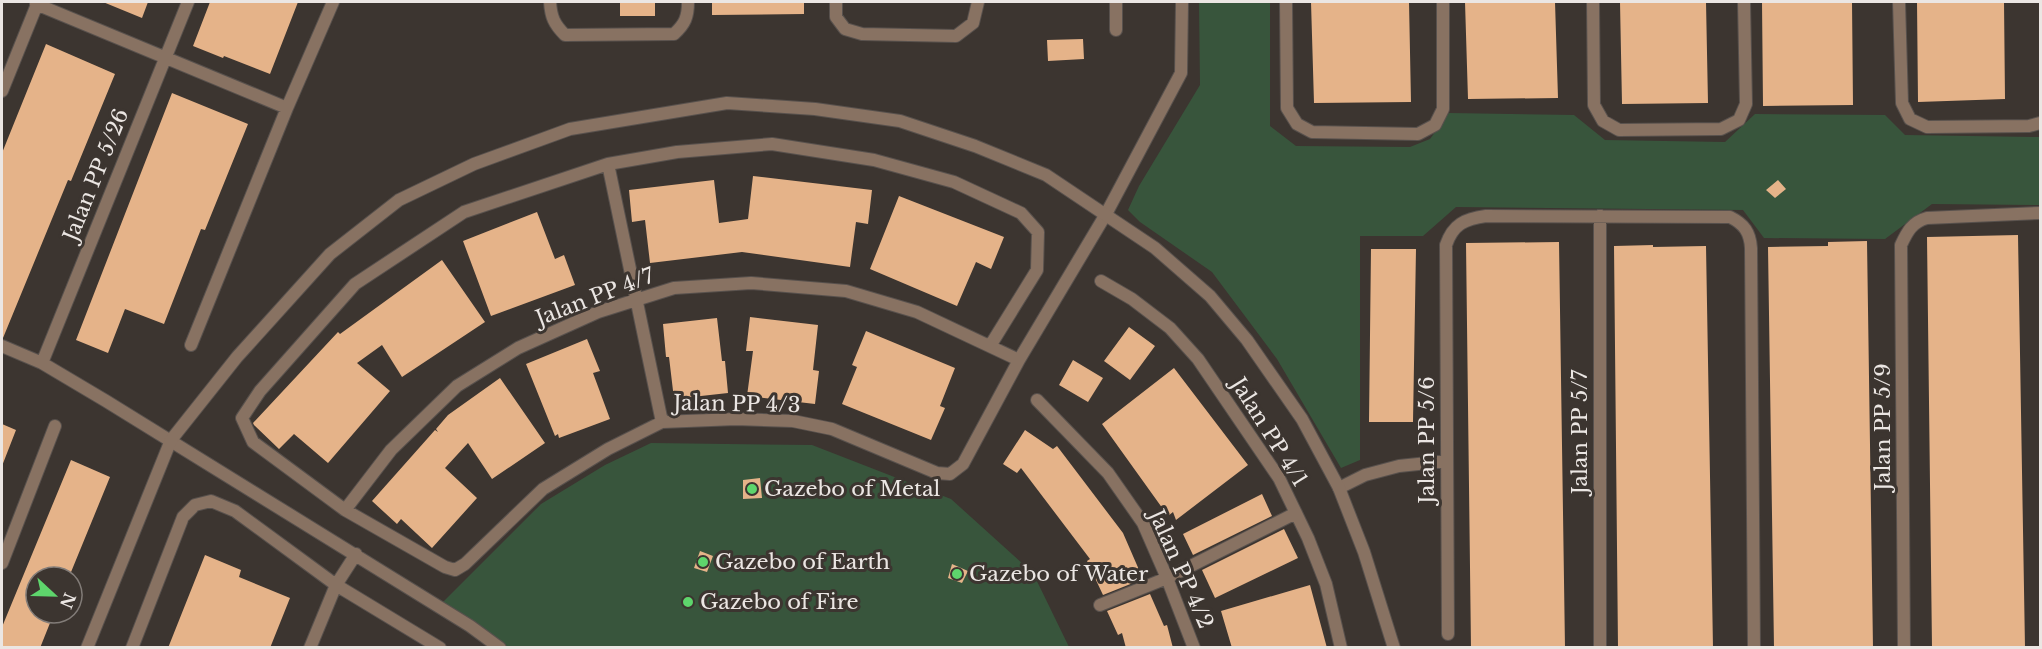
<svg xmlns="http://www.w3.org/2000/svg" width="2042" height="649" viewBox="0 0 2042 649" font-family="'Libre Baskerville',serif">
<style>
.green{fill:#38553c}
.building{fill:#e5b389}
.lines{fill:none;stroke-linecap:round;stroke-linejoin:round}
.minor-casing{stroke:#58514d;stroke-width:14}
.tertiary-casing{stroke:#58514d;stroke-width:14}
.minor{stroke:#887262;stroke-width:12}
.tertiary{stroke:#887262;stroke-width:12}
.poi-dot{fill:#5ed56c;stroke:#3c3530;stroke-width:2}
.labels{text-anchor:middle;stroke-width:6;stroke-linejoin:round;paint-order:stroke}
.street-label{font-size:21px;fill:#ebe6e3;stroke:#3c3530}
.poi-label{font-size:21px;fill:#ebe6e3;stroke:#3c3530;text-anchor:start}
</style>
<rect width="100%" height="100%" fill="#3c3530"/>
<!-- green -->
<path class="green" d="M1199,2h71v124l26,20 114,1 20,-8 19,-26 125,2 31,25 120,2 30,-28 130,1 20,20 135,2v68l-108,-1 -47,35 -121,-1 -21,-28 -287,-3 -33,29h-63v224l-19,8 -64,-109 -65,-87 -72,-50 -12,-12 11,-24 61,-101z
M651,443l161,2 139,54 82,74 36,74h-566l-61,-44 99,-99 64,-39z"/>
<!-- building -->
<path class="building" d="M103,2h45l-6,16z
M210,2h88l-28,72 -46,-18 -1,2 -30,-12z
M620,2h35v14h-35z
M712,2h92v12l-92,1z
M1311,2h98l2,100 -97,1z
M1465,2h90l3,96 -90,1z
M1620,2h86l2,101 -86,1z
M1762,2h90l1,103 -90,1z
M1917,2h87l1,97 -87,3z
M1083,39l1,20 -36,2 -1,-21z
M46,44l69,30 -44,107 -3,-1 -65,158h-1v-185z
M172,93l76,31 -43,106 -4,-1 -37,95 -39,-15 -17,44 -32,-13z
M753,176l119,14 -4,34 -12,-2 -6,45 -108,-15 -92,11 -5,-43 -13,2 -3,-32 85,-10 5,43 29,-4z
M1778,180l8,9 -11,9 -9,-8z
M899,196l105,41 -13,32 -15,-7 -19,44 -87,-37z
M537,212l18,47 9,-4 11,30 -84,31 -28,-75z
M2018,235l7,413h-93l-5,-411z
M1867,241l6,407h-99l-6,-401 60,-1v-4z
M1559,242l6,406h-94l-5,-405z
M1653,245v2l53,-1 7,402h-95l-4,-402z
M1371,249h45l-3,173h-44z
M442,260l43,62 -83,55 -20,-32 -25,18 33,28 -62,72 -34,-29 -15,15 -25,-24 -1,-2 85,-91 2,2z
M750,317l68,8 -5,45 6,1 -4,33 -68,-8 6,-45h-7z
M717,318l5,43h3l3,32 -54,6 -5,-42h-3l-3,-33z
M1129,327l26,19 -25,34 -26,-19z
M866,331l89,37 -15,38 5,2 -14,32 -89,-36 15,-37 -5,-2z
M587,339l13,32 -7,2 17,46 -51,19 -1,-4 -3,2 -29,-72z
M1073,360l30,18 -15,24 -29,-17z
M1174,368l74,97 -72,55 -3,-8 -5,4 -66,-92z
M500,378l45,65 -53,36 -24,-36 -23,25 32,30 -45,50 -31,-29 -4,5 -25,-23 63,-71 3,2 -2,-3 12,-14z
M2,424l14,6 -14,36z
M1025,430l28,19 4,-3 66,87 20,46 -40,16 -16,-34 3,-2 -69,-91 -4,5 -14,-9z
M71,460l39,17 -41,100h-33v36h18l-14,35h-38v-21z
M760,478l2,20 -19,1v-19z
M1262,494l10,22 -79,39 -10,-21z
M1284,529l14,29 -83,40 -13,-28z
M700,551l13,5 -6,16 -13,-4z
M205,555l36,15 -2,7 51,21 -20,50h-102z
M952,564l16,7 -6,12 -14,-5z
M1310,585l17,63h-95l-11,-37z
M1150,594l14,32 3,-1 6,23h-47l-4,-15 -4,2 -11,-24z"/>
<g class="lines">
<!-- minor casing -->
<g class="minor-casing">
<path id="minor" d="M550,2c1,15 4,22 15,33l109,-1c11,-10 14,-17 14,-32
M836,2v15l9,12 17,5 94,2 17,-13 5,-21
M1116,2v28
M1286,2l1,106 10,16 15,8 106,2 17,-9 8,-16v-107
M1593,2l1,103 9,16 16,9 102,-1 18,-9 7,-16 -2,-102
M1899,2l3,101 8,16 17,8 102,-1 11,-3
M36,4l251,104
M2,91l36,-89
M608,164l54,258
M1600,216v432
M1101,281l31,18 38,29 28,31 81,119 29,60 18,46 15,64
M191,345l96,-237 46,-106
M2,346l40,17 64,38 364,225 30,22
M990,346l47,-76 1,-38 -17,-19 -67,-31 -80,-22 -102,-16 -95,8 -69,12 -144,48 -109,72 -95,107 -18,27 11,24 92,68 100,57 10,3 10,-6 78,-75 65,-40 54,-27 74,-3 57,2 39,8 105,44 13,1 13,-10 56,-104 87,-146 75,-141 1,-71
M42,363l146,-361
M1037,400l71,73 35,50 24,55 27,70
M1339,488l26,-13 34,-9 48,-5
M345,510l46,-60 66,-64 61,-38 80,-36 76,-24 77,-5 95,8 71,21 102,48
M2,563l53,-137
M1100,605l67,-27 129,-65
M1448,634l-2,-389c7,-21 19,-26 40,-29l244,1c14,7 20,15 21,31l3,400
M132,648l51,-131 12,-12 16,-4 24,10 101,74 104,63
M310,648l26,-63 20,-31
M1904,648l-3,-403c6,-13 11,-23 26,-27l113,-5"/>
</g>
<!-- tertiary casing -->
<g class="tertiary-casing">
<path id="tertiary" d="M87,648l84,-208 66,-83 93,-103 69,-54 75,-36 96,-35 157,-26 88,6 85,12 75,25 71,29 109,73 55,48 37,44 55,79 37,69 25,64 30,96"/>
</g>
<!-- minor -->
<use href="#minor" class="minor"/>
<!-- tertiary -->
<use href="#tertiary" class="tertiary"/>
</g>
<!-- markers -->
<g class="poi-dot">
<circle cx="752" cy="489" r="6"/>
<circle cx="703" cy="562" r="6"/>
<circle cx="957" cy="574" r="6"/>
<circle cx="688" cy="602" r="6"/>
</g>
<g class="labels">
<!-- street labels -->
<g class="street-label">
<text transform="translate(96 175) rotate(-68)" y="7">Jalan PP 5/26</text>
<text transform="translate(595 297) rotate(-21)" y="7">Jalan PP 4/7</text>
<text transform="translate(737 404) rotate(1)" y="7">Jalan PP 4/3</text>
<text transform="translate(1883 427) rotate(-90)" y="7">Jalan PP 5/9</text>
<text transform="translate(1269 432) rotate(58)" y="7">Jalan PP 4/1</text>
<text transform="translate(1580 432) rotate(-90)" y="7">Jalan PP 5/7</text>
<text transform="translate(1427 440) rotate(-90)" y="7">Jalan PP 5/6</text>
<text transform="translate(1181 569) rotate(66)" y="7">Jalan PP 4/2</text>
</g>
<!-- poi labels -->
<g class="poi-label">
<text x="764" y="496">Gazebo of Metal</text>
<text x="715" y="569">Gazebo of Earth</text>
<text x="969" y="581">Gazebo of Water</text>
<text x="700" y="609">Gazebo of Fire</text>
</g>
</g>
<!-- border -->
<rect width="2042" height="649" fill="none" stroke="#ebe6e3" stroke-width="6"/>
<!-- north arrow -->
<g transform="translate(54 595) rotate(112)"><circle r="28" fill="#3c3530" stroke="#827c78" stroke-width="1.5"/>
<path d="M0-4.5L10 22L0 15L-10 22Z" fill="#5ed56c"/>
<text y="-9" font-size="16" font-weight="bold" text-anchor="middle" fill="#ebe6e3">N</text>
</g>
</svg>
